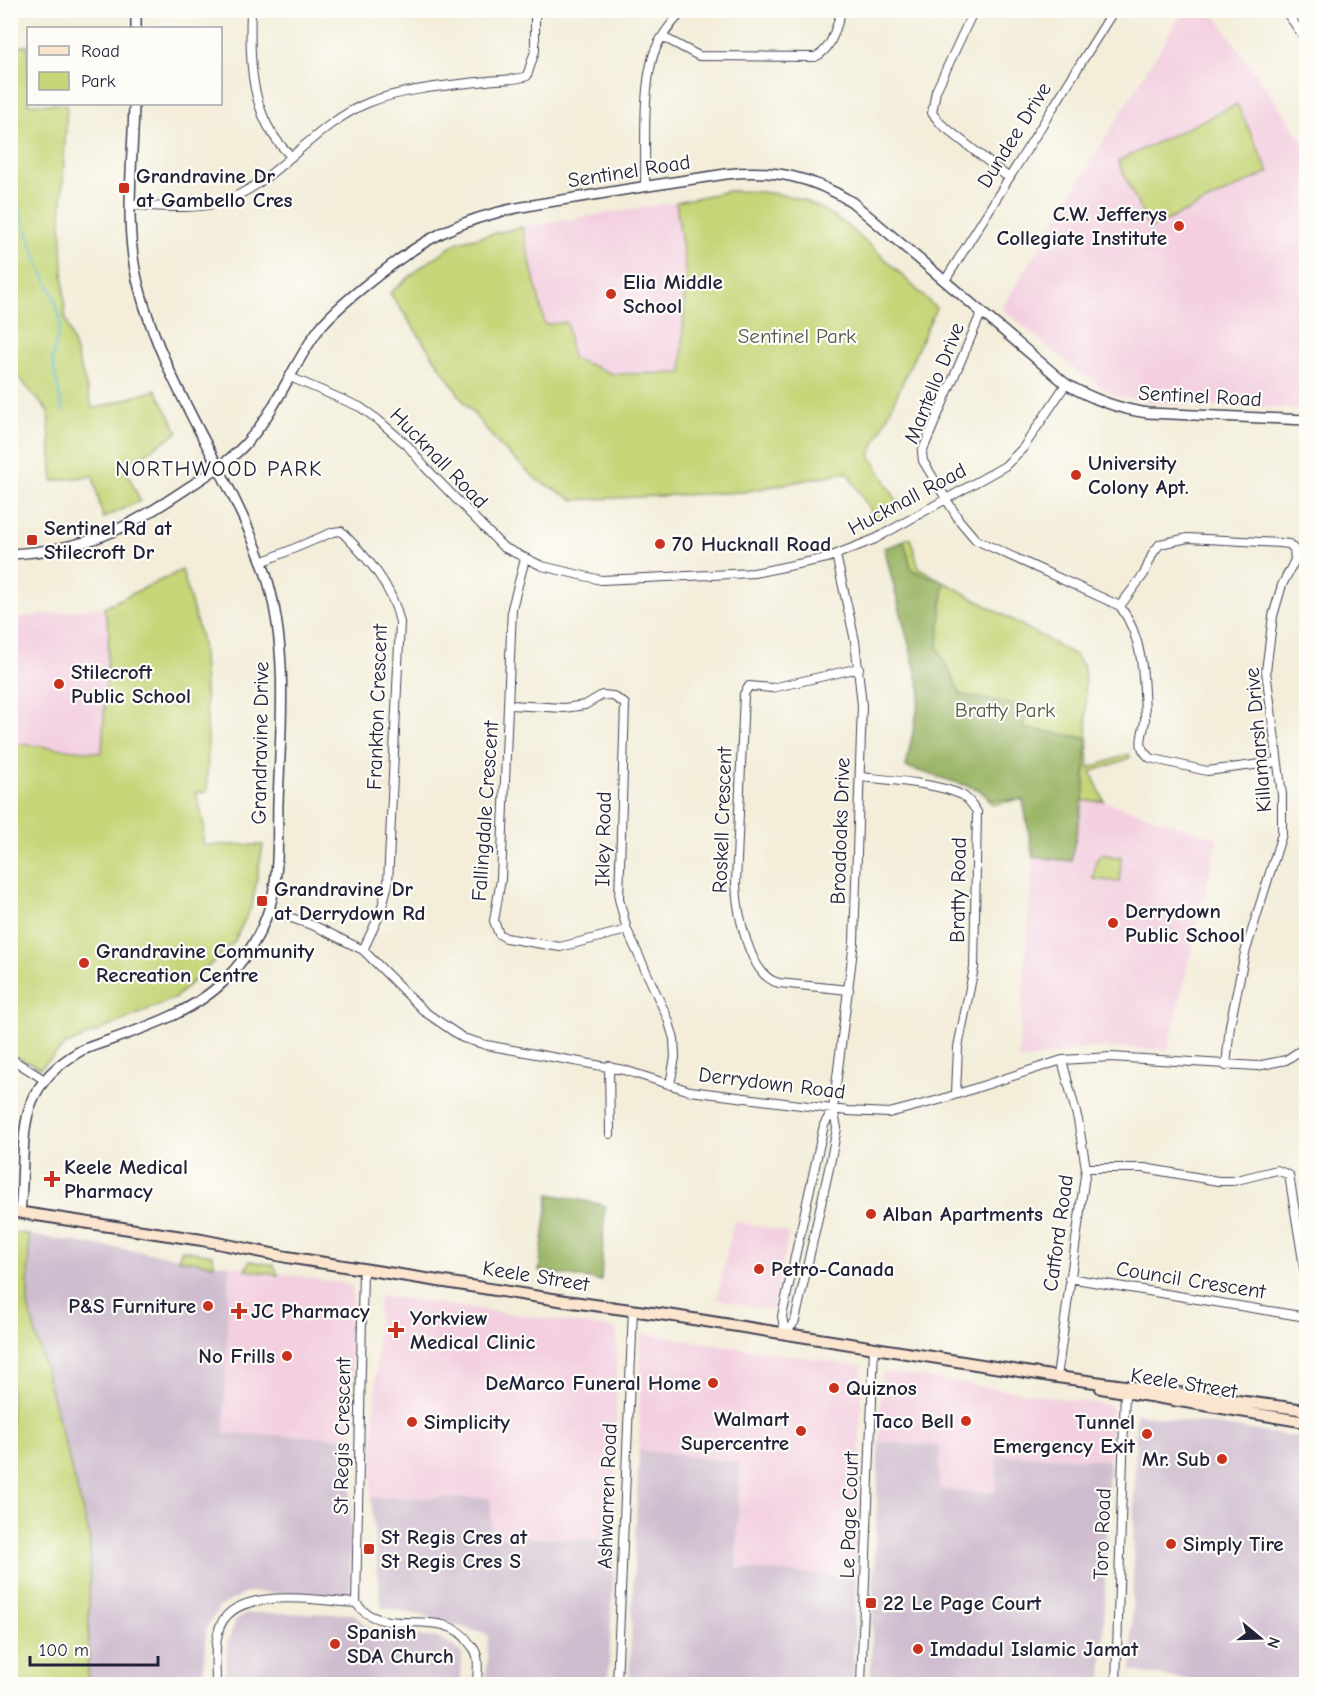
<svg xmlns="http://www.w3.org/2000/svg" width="1317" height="1695" viewBox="0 0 1317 1695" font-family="'Comic Neue',sans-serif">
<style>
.built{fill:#f3cfe0}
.industrial{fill:#cfbdcf}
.green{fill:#c5d577;stroke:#747c59;stroke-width:1.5}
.forest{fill:#9cb668;stroke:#5f6c52;stroke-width:1.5}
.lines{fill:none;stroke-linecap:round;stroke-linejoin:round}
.stream{stroke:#5bbbd9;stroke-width:2}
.minor-casing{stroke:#414053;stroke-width:10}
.tertiary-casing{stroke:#414053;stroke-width:12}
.secondary-casing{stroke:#414053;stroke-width:14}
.minor{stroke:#fff;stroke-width:8}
.tertiary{stroke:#fff;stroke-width:9}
.secondary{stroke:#fbe5cf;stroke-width:10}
.poi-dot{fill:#c8321e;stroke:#fdfcf7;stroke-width:2}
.labels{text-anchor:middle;stroke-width:4.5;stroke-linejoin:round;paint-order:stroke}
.street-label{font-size:21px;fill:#22223b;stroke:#fdfcf7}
.poi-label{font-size:21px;font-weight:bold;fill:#22223b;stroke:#fdfcf7;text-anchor:start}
.park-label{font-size:21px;fill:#53584d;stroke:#fdfcf7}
.neighbourhood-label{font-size:22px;letter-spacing:1.5px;fill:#22223b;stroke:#fdfcf7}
</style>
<rect width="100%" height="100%" fill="#fdfcf7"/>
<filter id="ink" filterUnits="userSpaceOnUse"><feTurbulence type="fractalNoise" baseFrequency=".0167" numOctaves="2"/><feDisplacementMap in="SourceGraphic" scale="12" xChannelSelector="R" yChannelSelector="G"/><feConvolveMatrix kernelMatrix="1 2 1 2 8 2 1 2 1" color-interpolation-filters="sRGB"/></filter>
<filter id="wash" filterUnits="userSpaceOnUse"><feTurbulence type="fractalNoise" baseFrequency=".008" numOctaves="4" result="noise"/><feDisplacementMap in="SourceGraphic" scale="24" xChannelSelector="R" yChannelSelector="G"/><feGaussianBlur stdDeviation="1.35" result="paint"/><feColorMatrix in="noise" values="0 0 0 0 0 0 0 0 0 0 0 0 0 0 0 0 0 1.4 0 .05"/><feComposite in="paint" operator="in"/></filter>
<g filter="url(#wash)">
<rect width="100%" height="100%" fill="#f3edd9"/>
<!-- built -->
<path class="built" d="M1183,11h29l94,134v264l-148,-6 -41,-7 -39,-24 -76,-64z
M676,202l9,64 -3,107 -69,1 -41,-16 -27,-33 -23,-98z
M104,607l5,23 -7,123 -91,-10 4,-125z
M1084,795l134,43 -50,212 -74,-3 -76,14 15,-204 38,3z
M734,1221l55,12 -17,78 -55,-12z
M229,1265l123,20 -1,153 -127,-5z
M379,1295l238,34 -2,212 -124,-5v-38l-120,-1z
M641,1333l221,33 -6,212 -120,-10 4,-105 -101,-13z
M882,1371l230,35 -3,54 -112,-5 -1,38 -57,-4 1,-43 -61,-4z"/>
<!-- industrial -->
<path class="industrial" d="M29,1235l200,30 -5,168 127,5 -1,156 -103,-2 -28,15 -13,23 -3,54h-115l2,-146 -62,-233z
M1136,1414l170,24v246h-88l-87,-13z
M879,1442l61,4 -1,43 57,4 1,-38 112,5 -7,224h-232z
M639,1450l101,13 -4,105 120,10 -3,106h-224z
M371,1497l120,1v38l124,5 -7,143h-122l2,-49 -66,-20 -41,-8z
M249,1613l105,1 9,10 14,8 60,6 15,7 10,9 -1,30h-236l2,-40 9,-25z"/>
<!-- green -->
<path class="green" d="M11,46h17v58h39l-6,117 4,95 28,93 63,-19 22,42 -53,35 15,34 -37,17 -10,-42 -40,5 -5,-70 -37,-42z
M1237,104l32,68 -120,57 -31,-68z
M729,191c25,0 49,1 73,9 46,16 98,75 134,108l-66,147 31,53 -25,12 -29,-48 -104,20 -169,8 -37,-20 -37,-34 -36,-44 -74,-109 34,-28 34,-23 64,-15 23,98 22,-3 5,36 41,16 69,-1 3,-107 -9,-64z
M910,537l9,31 156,87 9,12 5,101 40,-14 1,4 -39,14 13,29 -62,-1 -11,-3 -39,8 -67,-106 -34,-152z
M182,570l20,72 6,94 -1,56h-11l8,34 -1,19h60l-11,60 -18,37 -59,56 -109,47 -26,23 -29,-14v-311l91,10 7,-123 -5,-23z
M1101,854l15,3 5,-1 -1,26 -27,-3 3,-18z
M11,1232l18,3 -1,70 62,233 -2,146h-77z
M182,1250l31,5 1,10 -36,-6z
M250,1261l24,4 4,10 -33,-5z"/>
<!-- forest -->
<path class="forest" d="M904,542l8,28 32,12 -6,66 23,47 52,9 13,6 -3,18 64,10 -3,57 -13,66 -38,-4 -10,-57h-32l-13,-11 -72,-22 15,-76 -37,-143z
M549,1194l56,11 -4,76 -62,-10z"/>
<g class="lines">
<!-- stream -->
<path class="stream" d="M10,184l28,79 16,34 7,25 -9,38 11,52"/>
</g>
</g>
<g filter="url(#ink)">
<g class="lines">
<!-- minor casing -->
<g class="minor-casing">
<path id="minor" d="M251,10c-2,51 -1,108 39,145
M974,10l-38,81 -4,22 9,11 68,54
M1285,10l21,30
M663,37l36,19 116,1c18,-8 20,-29 27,-47
M645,187c1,-40 -3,-93 8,-131 5,-16 19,-34 31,-46
M132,205c28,1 58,5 86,-2 57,-16 93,-78 152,-101 33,-13 81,-17 117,-21 13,-2 28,0 40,-5l8,-25v-41
M946,279l168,-269
M982,311l-60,141 1,9 36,59 17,20 144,66c24,33 24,74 25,113 0,9 -6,20 -3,28 1,5 4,7 8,11l57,13 70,-9
M290,377l70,30 17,12 31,27 16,20 79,81 39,19 59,14 153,-7 73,-15 48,-19 130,-73 18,-18 43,-64
M525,559l-13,49 -11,271 -7,42 5,13 7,4 54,9 67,-17
M262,562l71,-30 8,-1c27,28 50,52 59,91l-12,262 -8,30 -17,36
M1120,606l24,-32 9,-21 7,-9 28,-6 92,5 9,1 5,5 1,11 -13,25 -9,31 -7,55 16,124v39l-37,119 -15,72 -4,41
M510,705l54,3 21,-3 17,-10 11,1 12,8 -6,195 8,31 41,89 6,20 1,18 -5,28
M861,777c28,3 76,6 101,18 7,4 11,11 15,17l-3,156 -16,79 -2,46
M269,910l48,17 46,23 62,62 38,26 23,7 138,25 66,21 158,20 41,2 50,-13 123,-40 49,-3 146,9 29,-6 20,-13
M849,990l-70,-7c-30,-6 -42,-72 -43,-99l8,-190 5,-8 23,2 87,-20
M10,1058l33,21
M609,1066l1,68
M1086,1168h58l74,13h15l44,-11 12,5 17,104
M1069,1278l231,38 6,-2
M785,1334l10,-13 35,-157 7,-36 -4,-19 21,-167 8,-237 -7,-64 -19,-86
M785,1334l-3,-18 42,-191 9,-16
M1057,1377l29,-209 -8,-48 -16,-60
M356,1603l7,-333
M356,1603c26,38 89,0 114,41 3,3 6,8 7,12 2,9 0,20 0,28
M1116,1682l19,2
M216,1684c0,-16 -2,-35 2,-51 10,-50 101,-32 138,-30
M617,1684l16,-374
M861,1684l13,-337
M1116,1684l9,-294"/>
</g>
<!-- tertiary casing -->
<g class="tertiary-casing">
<path id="tertiary" d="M136,28v-18
M10,554c78,-4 116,-25 179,-67 22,-15 43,-27 60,-47 29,-33 44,-76 70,-111 18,-24 81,-72 108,-88 50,-30 104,-36 160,-45 46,-8 93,-15 139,-22 49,-5 84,2 126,28l214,182c26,15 53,25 82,29l158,7
M20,1212c8,-71 -11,-121 62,-162 48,-18 108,-33 145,-72 18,-19 34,-43 42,-69 11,-34 8,-72 9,-107 3,-81 12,-165 -17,-242 -35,-93 -97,-176 -122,-273 -16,-58 -6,-124 -5,-183"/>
</g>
<!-- secondary casing -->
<g class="secondary-casing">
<path id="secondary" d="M10,1211l192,29 85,17 278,44 109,15 383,61 249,33
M1101,1388l205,34"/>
</g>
<!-- minor -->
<use href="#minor" class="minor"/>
<!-- tertiary -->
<use href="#tertiary" class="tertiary"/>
<!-- secondary -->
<use href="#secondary" class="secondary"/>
</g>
</g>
<!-- markers -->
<g class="poi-dot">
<rect x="118" y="182" width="12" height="12" rx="3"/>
<circle cx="1179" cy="226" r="6"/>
<circle cx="611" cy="294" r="6"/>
<circle cx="1076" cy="475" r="6"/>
<rect x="26" y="534" width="12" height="12" rx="3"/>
<circle cx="660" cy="544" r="6"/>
<circle cx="59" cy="684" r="6"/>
<rect x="256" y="895" width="12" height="12" rx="3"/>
<circle cx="1113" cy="923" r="6"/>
<circle cx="84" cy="963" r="6"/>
<path d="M49 1170h6v6h6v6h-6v6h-6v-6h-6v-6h6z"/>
<circle cx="871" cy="1214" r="6"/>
<circle cx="759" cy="1269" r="6"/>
<circle cx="208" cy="1306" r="6"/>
<path d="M236 1302h6v6h6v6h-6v6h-6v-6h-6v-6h6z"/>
<path d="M393 1321h6v6h6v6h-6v6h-6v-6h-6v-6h6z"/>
<circle cx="287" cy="1356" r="6"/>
<circle cx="713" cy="1383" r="6"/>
<circle cx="834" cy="1388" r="6"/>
<circle cx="966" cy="1421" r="6"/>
<circle cx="412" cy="1422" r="6"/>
<circle cx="801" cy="1431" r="6"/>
<circle cx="1147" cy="1434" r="6"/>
<circle cx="1222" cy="1459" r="6"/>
<circle cx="1171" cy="1544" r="6"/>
<rect x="363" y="1543" width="12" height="12" rx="3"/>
<rect x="865" y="1597" width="12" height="12" rx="3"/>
<circle cx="335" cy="1644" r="6"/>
<circle cx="918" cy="1649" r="6"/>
</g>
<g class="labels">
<!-- street labels -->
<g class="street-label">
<text transform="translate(1014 135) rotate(-58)" y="7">Dundee Drive</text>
<text transform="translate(629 171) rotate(-9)" y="7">Sentinel Road</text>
<text transform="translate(934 383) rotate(-68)" y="7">Mantello Drive</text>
<text transform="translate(1200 396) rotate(3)" y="7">Sentinel Road</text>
<text transform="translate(439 458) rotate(46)" y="7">Hucknall Road</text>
<text transform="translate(907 499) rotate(-28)" y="7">Hucknall Road</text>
<text transform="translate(377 707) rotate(-88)" y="7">Frankton Crescent</text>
<text transform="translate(1258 740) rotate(-95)" y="7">Killamarsh Drive</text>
<text transform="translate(260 743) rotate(-89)" y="7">Grandravine Drive</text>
<text transform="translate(485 811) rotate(-86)" y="7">Fallingdale Crescent</text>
<text transform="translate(722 820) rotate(-88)" y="7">Roskell Crescent</text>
<text transform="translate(840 831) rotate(-88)" y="7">Broadoaks Drive</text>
<text transform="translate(603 839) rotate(-89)" y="7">Ikley Road</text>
<text transform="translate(958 890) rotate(-89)" y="7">Bratty Road</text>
<text transform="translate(772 1083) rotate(7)" y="7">Derrydown Road</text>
<text transform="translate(1058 1233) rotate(-82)" y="7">Catford Road</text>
<text transform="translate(536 1276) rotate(9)" y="7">Keele Street</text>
<text transform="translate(1191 1280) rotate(9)" y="7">Council Crescent</text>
<text transform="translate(1184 1383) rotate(9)" y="7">Keele Street</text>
<text transform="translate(342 1436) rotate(-89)" y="7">St Regis Crescent</text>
<text transform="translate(607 1496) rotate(-88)" y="7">Ashwarren Road</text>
<text transform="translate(849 1515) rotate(-88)" y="7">Le Page Court</text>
<text transform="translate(1102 1534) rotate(-88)" y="7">Toro Road</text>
</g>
<!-- poi labels -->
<g class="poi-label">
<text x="136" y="183">Grandravine Dr<tspan x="136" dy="24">at Gambello Cres</tspan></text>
<text x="1167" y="221" text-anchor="end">C.W. Jefferys<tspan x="1167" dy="24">Collegiate Institute</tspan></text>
<text x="623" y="289">Elia Middle<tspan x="623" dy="24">School</tspan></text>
<text x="1088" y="470">University<tspan x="1088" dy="24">Colony Apt.</tspan></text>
<text x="44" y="535">Sentinel Rd at<tspan x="44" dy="24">Stilecroft Dr</tspan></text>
<text x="672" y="551">70 Hucknall Road</text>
<text x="71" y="679">Stilecroft<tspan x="71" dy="24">Public School</tspan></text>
<text x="274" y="896">Grandravine Dr<tspan x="274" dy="24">at Derrydown Rd</tspan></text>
<text x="1125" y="918">Derrydown<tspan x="1125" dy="24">Public School</tspan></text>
<text x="96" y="958">Grandravine Community<tspan x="96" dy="24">Recreation Centre</tspan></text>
<text x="64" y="1174">Keele Medical<tspan x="64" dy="24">Pharmacy</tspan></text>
<text x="883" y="1221">Alban Apartments</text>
<text x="771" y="1276">Petro-Canada</text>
<text x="196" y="1313" text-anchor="end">P&amp;S Furniture</text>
<text x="251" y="1318">JC Pharmacy</text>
<text x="410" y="1325">Yorkview<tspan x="410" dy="24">Medical Clinic</tspan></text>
<text x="275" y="1363" text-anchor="end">No Frills</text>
<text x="701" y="1390" text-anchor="end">DeMarco Funeral Home</text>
<text x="846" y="1395">Quiznos</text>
<text x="789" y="1426" text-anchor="end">Walmart<tspan x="789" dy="24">Supercentre</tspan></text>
<text x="954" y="1428" text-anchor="end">Taco Bell</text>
<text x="424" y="1429">Simplicity</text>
<text x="1135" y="1429" text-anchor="end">Tunnel<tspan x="1135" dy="24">Emergency Exit</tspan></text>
<text x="1210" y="1466" text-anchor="end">Mr. Sub</text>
<text x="381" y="1544">St Regis Cres at<tspan x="381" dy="24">St Regis Cres S</tspan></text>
<text x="1183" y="1551">Simply Tire</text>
<text x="883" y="1610">22 Le Page Court</text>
<text x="347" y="1639">Spanish<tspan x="347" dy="24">SDA Church</tspan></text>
<text x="930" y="1656">Imdadul Islamic Jamat</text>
</g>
<!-- park labels -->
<g class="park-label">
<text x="797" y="343">Sentinel Park</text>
<text x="1005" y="717">Bratty Park</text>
</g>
<!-- neighbourhood labels -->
<g class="neighbourhood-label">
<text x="219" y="476">NORTHWOOD PARK</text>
</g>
</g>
<!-- margin -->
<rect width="1317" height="1695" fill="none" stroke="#fdfcf7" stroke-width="36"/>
<!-- legend -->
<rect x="27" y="27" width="195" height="78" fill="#fdfcf7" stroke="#a5a5ac" stroke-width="1.5"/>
<rect x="39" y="46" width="30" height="9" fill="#fbe5cf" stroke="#a5a5ac" stroke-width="1.5"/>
<text x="81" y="57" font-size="18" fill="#22223b">Road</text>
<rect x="39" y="72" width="30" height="18" fill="#c5d577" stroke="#a5a5ac" stroke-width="1.5"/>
<text x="81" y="87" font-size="18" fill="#22223b">Park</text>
<!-- north arrow -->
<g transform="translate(1260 1638) rotate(109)" stroke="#fdfcf7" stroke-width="4.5" paint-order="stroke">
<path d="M0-4.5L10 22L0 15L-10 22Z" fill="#22223b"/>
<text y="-9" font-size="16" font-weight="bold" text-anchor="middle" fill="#22223b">N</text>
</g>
<!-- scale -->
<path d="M30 1656v9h128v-9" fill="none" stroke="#22223b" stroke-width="3"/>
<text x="39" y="1656" font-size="18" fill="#22223b" stroke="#fdfcf7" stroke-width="4.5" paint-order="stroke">100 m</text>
</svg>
